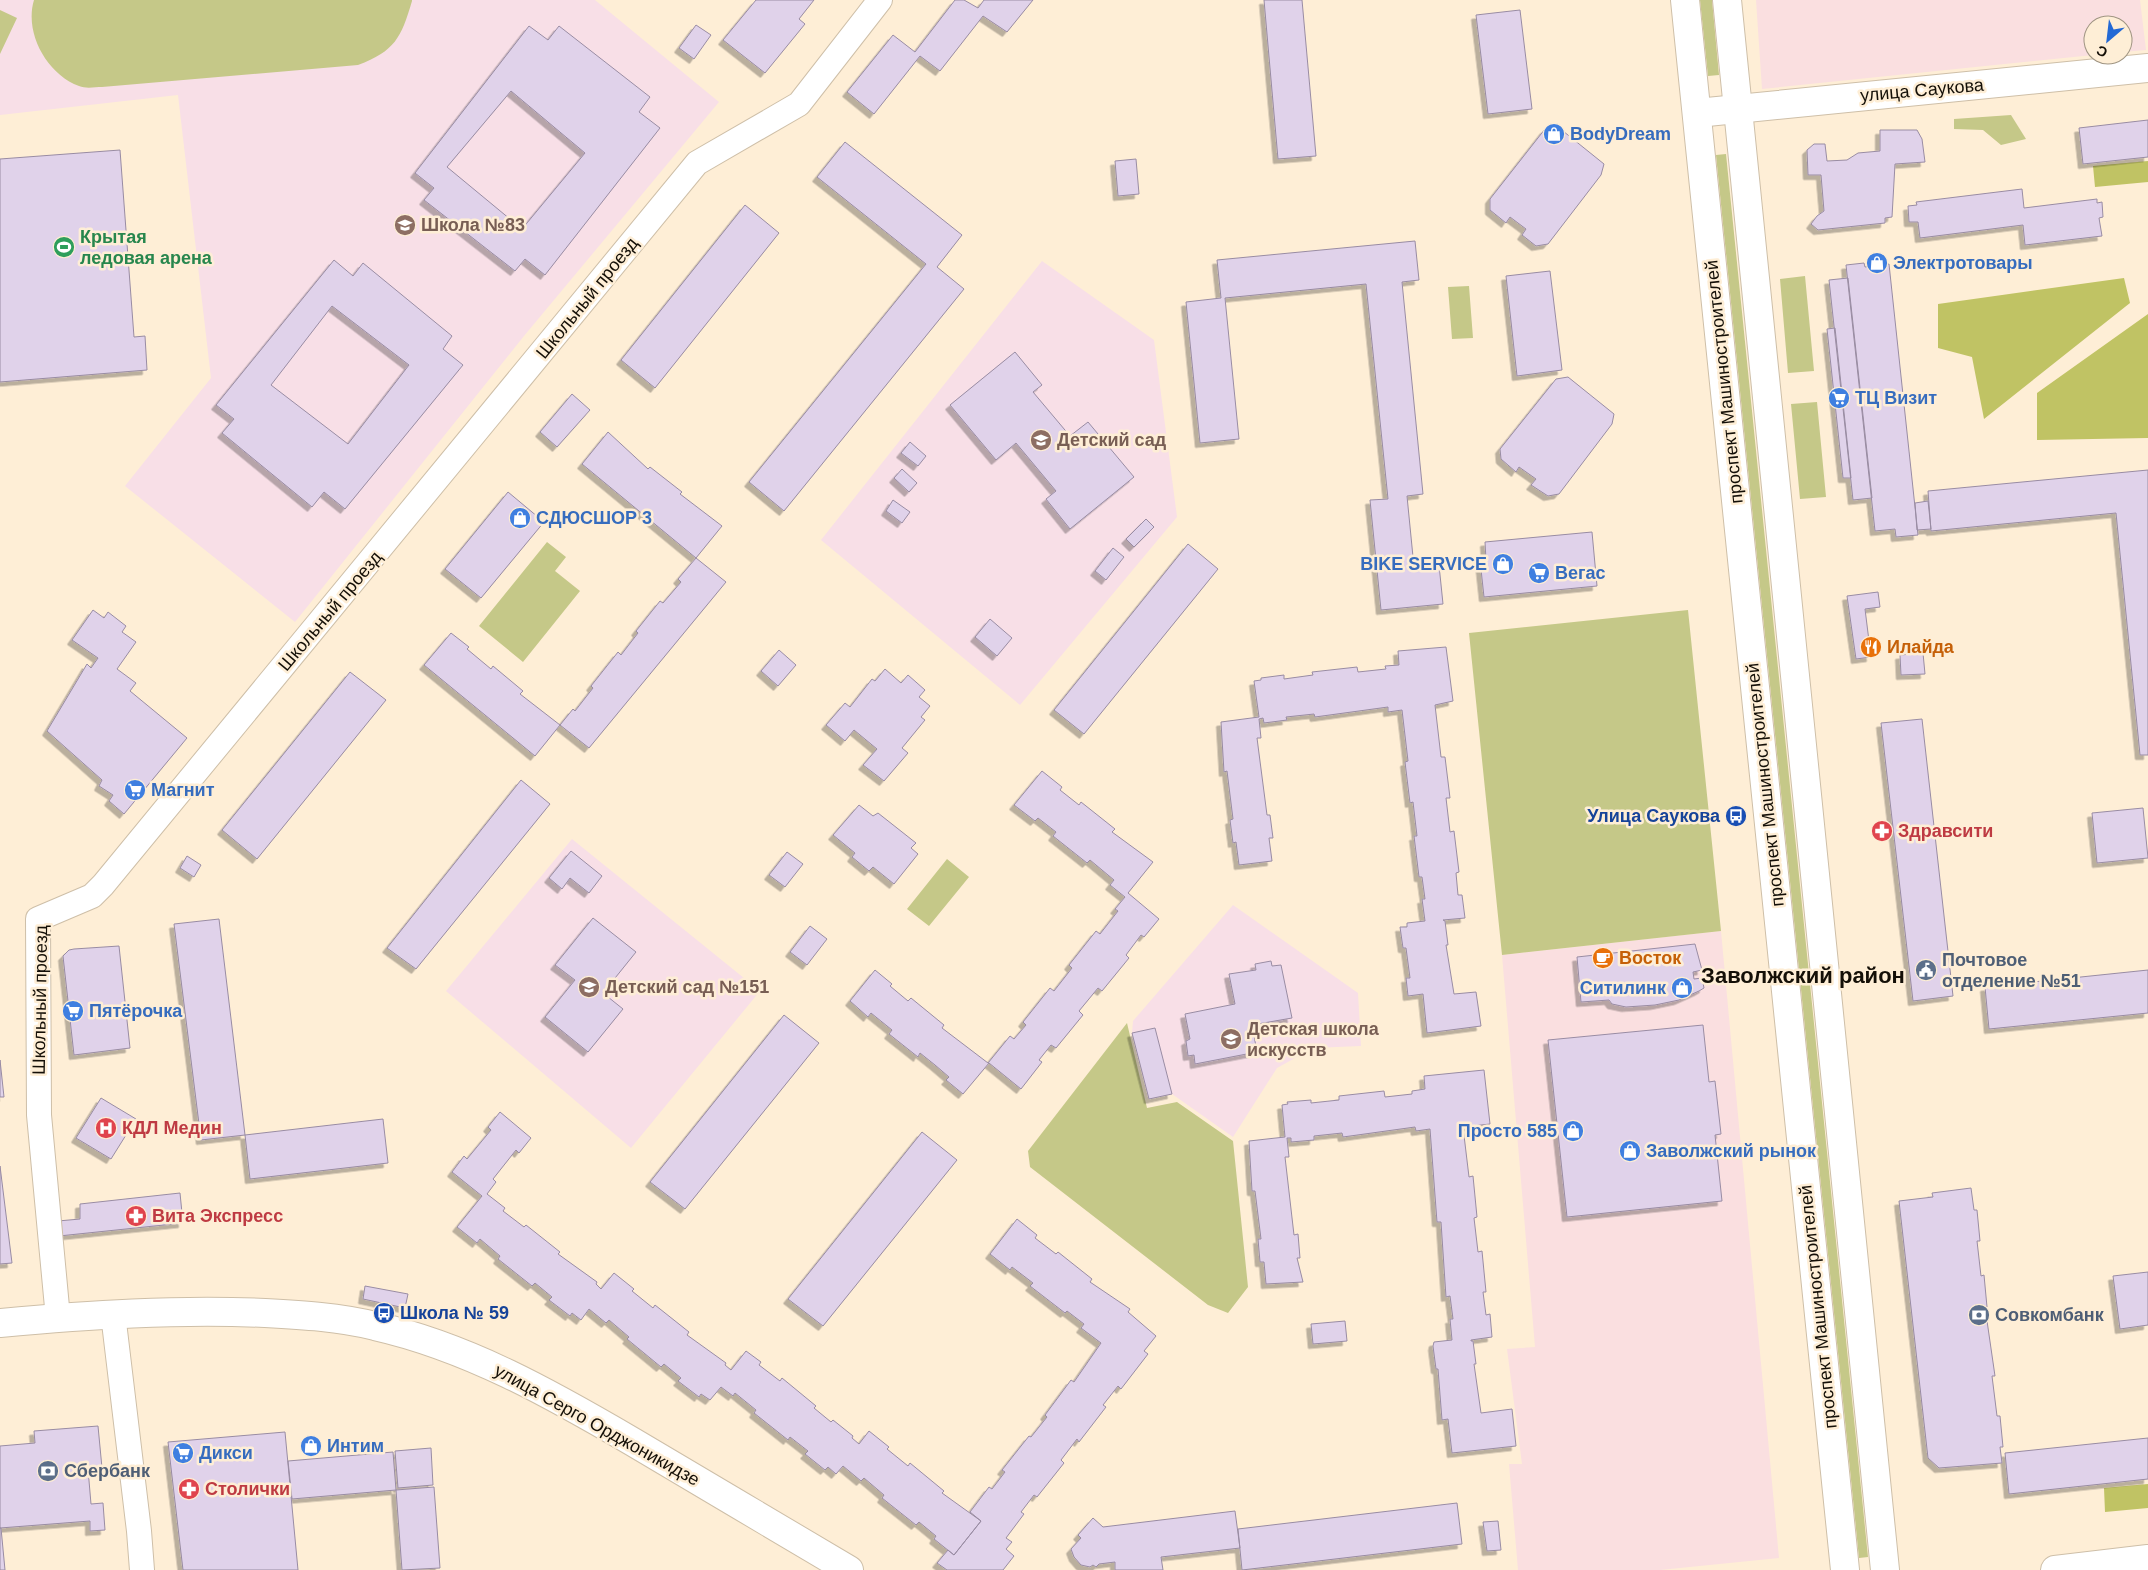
<svg xmlns="http://www.w3.org/2000/svg" width="2148" height="1570" viewBox="0 0 2148 1570" font-family="Arial,sans-serif">
<style>
.commercial{fill:#fadfe0}
.education{fill:#f8dfe7}
.green{fill:#c5c888}
.forest{fill:#c0c364}
.building{fill:#e0d2ea;stroke:#998ca3;fill-rule:evenodd;filter:url(#shadow)}
.lines{fill:none;stroke-linecap:round;stroke-linejoin:round}
.minor-casing{stroke:#cebfa8;stroke-width:26}
.tertiary-casing{stroke:#cebfa8;stroke-width:30}
.secondary-casing{stroke:#cebfa8;stroke-width:30}
.minor{stroke:#fff;stroke-width:24}
.tertiary{stroke:#fff;stroke-width:28}
.secondary{stroke:#fff;stroke-width:28}
.labels{text-anchor:middle;stroke-width:5;stroke-linejoin:round;paint-order:stroke}
.street-label{font-size:18px;fill:#140f07;stroke:#feeed6}
.shop-label{font-size:18px;font-weight:bold;fill:#366cbe;stroke:#feeed6;text-anchor:start}
.education-label{font-size:18px;font-weight:bold;fill:#785e54;stroke:#feeed6;text-anchor:start}
.leisure-label{font-size:18px;font-weight:bold;fill:#27864d;stroke:#feeed6;text-anchor:start}
.food-label{font-size:18px;font-weight:bold;fill:#c56008;stroke:#feeed6;text-anchor:start}
.transit-label{font-size:18px;font-weight:bold;fill:#164399;stroke:#feeed6;text-anchor:end}
.health-label{font-size:18px;font-weight:bold;fill:#be3a42;stroke:#feeed6;text-anchor:start}
.service-label{font-size:18px;font-weight:bold;fill:#4e5e75;stroke:#feeed6;text-anchor:start}
.district-label{font-size:22px;font-weight:bold;fill:#140f07;stroke:#feeed6}
</style>
<defs>
<filter id="shadow"><feDropShadow dx="-4.5" dy="4.5" stdDeviation="0" flood-color="#0004"/></filter>
</defs>
<rect width="100%" height="100%" fill="#feeed6"/>
<!-- commercial -->
<path class="commercial" d="M1756,0h384l6,50 -23,2v-27h-30v30l-331,34z
M1721,931l58,627 -119,12h-142l-9,-106h13l-15,-115 28,-2 -33,-392z"/>
<!-- education -->
<path class="education" d="M0,0h595l124,102 -195,234 -229,286 -170,-136 86,-108 -33,-283 -178,20z
M1042,261l112,79 23,177 -157,188 -199,-165z
M572,839l188,152 -129,157 -185,-157z
M1233,905l125,88 3,53 -48,2 -36,20 -44,69 -61,-43 -23,5 -17,-66 1,-12z"/>
<!-- green -->
<path class="green" d="M34,0h378v1c-11,37 -17,50 -54,64l-256,22c-7,0 -16,2 -23,-1 -32,-12 -55,-53 -45,-86z
M1700,0h12l7,75 -11,1z
M0,10l17,8 -17,36z
M2011,115l15,24 -25,6 -18,-15 -29,-1v-10z
M1726,154l142,1403 -9,1 -143,-1403z
M1805,276l9,95 -26,2 -8,-94z
M1469,286l4,52 -21,1 -4,-52z
M1817,402l9,95 -26,2 -9,-95z
M547,542l19,15 -11,14 25,20 -57,71 -44,-36z
M1688,610l33,321 -219,24 -33,-322z
M947,859l22,18 -40,49 -22,-17z
M1127,1023l20,85 30,-6 56,39 15,146 -20,26 -20,-8 -178,-138 -2,-16z"/>
<!-- forest -->
<path class="forest" d="M2148,161v21l-53,5 -2,-21z
M2124,278l6,25 -146,116 -12,-62 -34,-9v-44z
M2148,314v124l-111,2v-47z
M2148,1484v24l-43,4 -1,-24z"/>
<!-- building -->
<path class="building" d="M756,0h58l-15,19 6,5 -40,49 -42,-33z
M955,0h9l14,8 6,-8h49l-26,32 -24,-16 -43,55 -20,-15 -46,58 -27,-22 46,-57 22,17z
M1264,0h38l14,156 -38,3z
M1520,10l12,99 -44,5 -12,-99z
M696,25l15,10 -17,24 -15,-11z
M529,26l19,14 11,-14 91,71 -11,15 21,16 -115,147 -20,-16 -10,12 -91,-71 10,-12 -19,-15zM511,91l74,62 -63,76 -75,-62z
M2148,120v37l-65,7 -4,-36z
M1558,127l46,37 -3,11 -53,69 -12,2 -14,-11 4,-6 -16,-12 -4,6 -16,-13v-11l55,-70z
M1880,130h37l5,9 3,23 -30,2 -3,53 -7,1v5l-67,7 -7,-6 6,-8 7,-5 -3,-36h-13l-1,-25 7,-6h11l2,17 20,-1 11,-7 22,-2z
M845,142l117,93 -25,32 27,22 -180,222 -35,-29 177,-218 -109,-87z
M120,150l14,187 11,-1 2,34 -147,12v-223z
M1136,159l3,35 -21,2 -3,-35z
M2022,189l2,19 73,-9v4l5,-1 1,15 -4,1 3,18 -77,9 -2,-20 -103,13 -2,-16h-9l-1,-16 9,-1 -1,-3z
M745,205l34,28 -124,155 -34,-28z
M1415,241l4,39 -17,2 21,212 -16,2 7,71 25,-2 4,39 -62,6 -11,-110 18,-1 -22,-215 -141,14 14,141 -39,4 -14,-141 35,-4 -4,-38z
M334,260l19,16 10,-13 89,73 -9,13 20,16 -118,144 -21,-17 -12,15 -90,-74 12,-14 -18,-14zM332,306l77,59 -61,79 -77,-59z
M1864,263l1,4 24,-3 29,271 -22,2 -1,-8 -20,2 -29,-266z
M1550,271l12,99 -45,6 -11,-100z
M1848,278l24,220 -19,2 -24,-220z
M1835,328l16,150h-8l-16,-149z
M1015,352l27,33 -9,7 37,44 18,-14 46,55 -64,52 -24,-30 10,-8 -40,-48 -20,17 -46,-55z
M1568,377l46,37 -2,10 -53,70 -11,2 -17,-11 5,-6 -17,-12 -3,5 -15,-13 -1,-10 56,-70z
M572,394l18,16 -33,37 -17,-15z
M608,432l40,37 2,-2 32,25 -2,2 42,32 -26,32 -114,-94z
M910,442l16,14 -8,10 -17,-13z
M902,469l15,14 -8,9 -15,-14z
M2148,470v285h-8l-24,-242 -185,18 -3,-40z
M508,492l36,30 -63,76 -36,-29z
M893,500l17,12 -8,11 -16,-12z
M1928,501l3,28 -14,1 -2,-27z
M1146,519l8,8 -20,20 -8,-8z
M1592,532l5,54 -113,11 -4,-37h6l-1,-18z
M1188,544l30,25 -134,165 -30,-24z
M1113,548l11,9 -18,23 -11,-9z
M696,558l30,24 -137,166 -29,-23 13,-16 2,2 18,-23 -2,-2 27,-34 3,3 17,-22 -2,-2 24,-30 3,2 18,-21 -3,-3z
M1878,592l2,15 -15,2 6,48 -15,2 -9,-63z
M93,610l11,8 4,-6 18,14 -4,6 14,10 -19,27 19,14 -6,8 57,47 -63,76 -15,-13 4,-6 -14,-9 3,-6 -55,-49 40,-67 4,4 7,-10 -26,-18z
M990,619l22,19 -15,18 -22,-19z
M451,633l18,14 -2,2 24,20 2,-3 30,25 -3,3 40,31 -25,31 -111,-91z
M1446,647l7,54 -18,4 6,52h4l5,41h-4l4,34 4,-1 5,41 -3,1 2,22h4l3,23 -22,2 2,1 3,24h-2l8,49 22,-2 5,34 -54,7 -4,-39 -15,2 -2,-18h4l-4,-30h-3l-3,-21h7v-4l18,-2 -3,-22h3l-3,-22h-3l-5,-41h3l-4,-34 -3,1 -5,-41 3,-1 -6,-51 -14,2v-5l-73,10 -1,-3 -28,3 1,3 -23,3 -1,-5 -4,1 2,19h-4l10,77h3l3,23h-4l3,23 -33,4 -3,-23 -3,1 -3,-23 3,-1 -6,-48 -3,1 -3,-50 38,-5 -5,-36 7,-1v-2l23,-3v4l29,-4 -1,-3 45,-5 1,5 28,-3 -1,-3 14,-1 -1,-14z
M779,650l17,15 -18,21 -17,-15z
M1923,653l2,21 -24,1 -1,-20z
M885,669l16,14 7,-8 17,15 -6,7 11,9 -9,11 4,3 -23,28 6,5 -24,28 -21,-16 14,-16 -23,-19 -9,11 -19,-16 19,-22 5,4 22,-28 3,2z
M350,672l36,28 -129,159 -35,-29z
M1922,719l31,277 -40,5 -32,-278z
M1042,771l20,16 -2,3 19,15 2,-3 34,27 -3,3 41,30 -25,31 31,26 -15,18 -3,-2 -15,20 3,3 -27,33 -4,-3 -19,23 4,4 -27,33 -5,-3 -12,15 3,2 -21,27 -32,-26 -26,31 -17,-14 3,-3 -14,-12 -15,-12 -2,4 -29,-23 3,-4 -21,-17 -3,4 -18,-16 25,-31 17,14 -2,2 18,15 3,-3 33,27 -2,3 46,35 22,-27 4,3 12,-14 -3,-3 27,-34 4,3 18,-23 -3,-3 27,-34 4,3 18,-23 -3,-2 10,-12 -15,-12 4,-5 -24,-20 -3,3 -34,-27 3,-4 -18,-14 -3,3 -21,-16z
M521,780l29,24 -134,165 -29,-21z
M859,805l14,11 5,-3 38,30 -5,5 7,6 -24,30 -21,-17 -4,4 -17,-14 3,-4 -22,-18z
M2143,808l5,50 -51,5 -5,-50z
M571,851l31,25 -13,17 -19,-15 -8,11 -13,-11z
M787,852l16,12 -18,23 -16,-12z
M187,856l14,9 -7,12 -14,-9z
M593,918l43,34 -33,41 20,16 -35,43 -43,-35 30,-37 -20,-15z
M219,919l26,216 -44,5 -27,-216z
M810,926l17,13 -20,26 -17,-13z
M1695,944l7,26 -9,2 1,7 8,-1 2,10 -5,3 -20,9 -24,5 -29,2 -14,-3 -3,-4 -28,2 -4,-45z
M119,946l11,102 -56,7 -11,-99 6,-6 5,-1z
M1271,961l1,5 9,-1 11,53 -40,7 5,27 -62,12 -1,-9 -6,1 -2,-15 4,-2 -5,-25 50,-10 -6,-30 27,-4 -1,-6z
M2148,970v43l-159,16 -4,-42z
M784,1015l35,28 -134,166 -35,-27z
M1703,1025l6,57 6,-1 6,53 -6,1 7,66 -155,16 -19,-177z
M1155,1028l17,66 -23,5 -17,-66z
M0,1060l4,37h-4z
M1484,1070l6,54 -27,3 6,50 4,-1 4,41 -3,1 4,34 4,-1 4,41h-3l3,23 4,-1 2,23 -21,3v1h2l3,23h-2l7,49 31,-4 4,37 -64,7 -4,-34 -6,1 -4,-51h-2l-3,-23 1,-4 18,-2 -2,-21h3l-3,-23 -4,1 -5,-75h-4l-7,-93 -14,2 -1,-4 -72,10 -1,-4 -28,3v4l-23,2v-4h-4l2,19h-4l9,78 4,-1 2,24h-3l6,24 -37,2 -2,-22h-4l-2,-23h3l-6,-48h-3l-3,-50 36,-4 -3,-32 6,-1 -1,-2 24,-2v3l28,-3v-4l45,-5 1,6 27,-3v-3l13,-2 -1,-13z
M101,1098l35,21 -25,40 -35,-21z
M500,1112l31,26 -12,15 -3,-3 -23,29 3,3 -9,12 18,14 -2,3 21,16 2,-2 34,27 -2,2 39,28 -1,2 5,5 13,-16 20,16 -2,2 21,17 2,-3 34,27 -2,3 39,28 -1,2 6,5 15,-19 15,11 -2,3 21,16 2,-3 34,28 -2,2 17,14 2,-2 20,16 -1,2 7,6 10,-13 20,16 -2,2 21,17 2,-3 34,28 -2,2 39,28 -27,34 -20,-16 2,-3 -17,-14 -3,3 -34,-27 2,-3 -20,-17 -3,3 -18,-15 -7,8 -8,-7 -3,3 -20,-16 3,-3 -18,-14 -2,3 -34,-27 2,-3 -21,-17 -2,3 -12,-9 -11,13 -9,-6 -2,3 -21,-16 3,-3 -17,-14 -3,3 -34,-28 2,-2 -20,-17 -3,3 -17,-14 -8,11 -9,-7 -2,3 -21,-16 3,-3 -17,-14 -3,3 -34,-27 2,-3 -20,-17 -3,4 -20,-16 25,-31 -30,-24 12,-16 3,3 24,-29 -3,-3z
M383,1119l5,44 -138,16 -5,-44z
M922,1132l35,28 -134,166 -35,-27z
M0,1166l12,97 -12,1z
M1971,1188l3,22h3l3,31h-3l4,35 3,-1 3,32h-2l10,69h-3l5,40h3l3,31h-3l2,16 -63,5 -11,-10 -29,-257 34,-4 -1,-4z
M180,1193l3,30 -124,13 -1,-15 22,-2v-15z
M1017,1219l20,16 -2,3 21,16 2,-2 34,27 -2,3 40,27 -2,3 28,24 -12,15 4,3 -27,35 -3,-3 -15,19 3,2 -27,35 -2,-3 -16,21 3,3 -27,34 -3,-2 -13,17 3,2 -18,24 6,4 -6,7 8,7 -11,14h-56l-10,-7 11,-13 6,5 27,-34 -11,-9 19,-25 3,2 13,-17 -3,-2 27,-34 2,1 16,-20 -2,-2 26,-35 3,2 27,-39 -20,-15 3,-4 -17,-13 -2,2 -35,-27 3,-3 -21,-16 -2,3 -20,-16z
M2148,1272v53l-28,4 -7,-53z
M365,1286l43,8 -3,14 -42,-9z
M1345,1321l2,20 -34,3 -2,-20z
M98,1426l4,42 -14,1 3,35 12,-1 2,27 -15,1v-10l-90,7v-82l35,-3 -1,-12z
M285,1432l13,138h-115l-15,-128z
M2148,1438v41l-139,15 -4,-41z
M431,1448l2,37 -35,3 -3,-37z
M393,1452l3,38 -104,9 -4,-38z
M434,1487l6,81 -38,2 -6,-80z
M1457,1503l5,41 -220,26 -4,-41z
M1235,1511l5,37 -79,9 2,13h-48v-8l-16,2 -3,3 -3,-2 -3,2 -9,-2 -7,-8 -3,-8 10,-11 -3,-3 15,-17 10,9z
M1498,1521l3,29 -14,1 -4,-29z
M0,1528h1l4,42h-5z"/>
<g class="lines">
<!-- minor casing -->
<g class="minor-casing">
<path id="minor" d="M113,1314l26,217 3,39
M58,1318l-19,-203 -1,-196 54,-23 11,-11 594,-722 102,-59 81,-104"/>
</g>
<!-- tertiary casing -->
<g class="tertiary-casing">
<path id="tertiary" d="M1697,113l451,-45
M0,1323c88,-8 177,-14 265,-10 37,2 74,4 110,13 93,21 176,68 258,116 72,42 144,86 216,128
M2055,1570l93,-11"/>
</g>
<!-- secondary casing -->
<g class="secondary-casing">
<path id="secondary" d="M1685,0l160,1570
M1727,0l158,1570"/>
</g>
<!-- minor -->
<use href="#minor" class="minor"/>
<!-- tertiary -->
<use href="#tertiary" class="tertiary"/>
<!-- secondary -->
<use href="#secondary" class="secondary"/>
</g>
<!-- icons -->
<defs>
<g id="shop-disc" transform="scale(1.125)"><circle r="9.5" fill="#3f7fe0" stroke="#feeed6"/><path d="M-5-2.5h2.3a2.7 3.5 0 0 1 5.4 0H5L5.5 6h-11ZM-1.5-2.5h3a1.5 2.3 0 0 0-3 0Z" fill="#fff"/></g>
<g id="school-disc" transform="scale(1.125)"><circle r="9.5" fill="#8d6e63" stroke="#feeed6"/><path d="M0-5L7-2L0 1L-7-2ZM-4 1L0 2.5L4 1V4Q0 6-4 4Z" fill="#fff"/></g>
<g id="stadium-disc" transform="scale(1.125)"><circle r="9.5" fill="#2e9e5b" stroke="#feeed6"/><path d="M0-5a6.5 5 0 1 0 0 10a6.5 5 0 1 0 0-10ZM-3.5-1.8h7v3.6h-7Z" fill="#fff"/></g>
<g id="supermarket-disc" transform="scale(1.125)"><circle r="9.5" fill="#3f7fe0" stroke="#feeed6"/><path d="M-6-5.5h2.5l.6 2H6L4.5 2H-2.5L-4.4-4H-6ZM-1.5 3.2a1.3 1.3 0 1 0 .1 0ZM3 3.2a1.3 1.3 0 1 0 .1 0Z" fill="#fff"/></g>
<g id="restaurant-disc" transform="scale(1.125)"><circle r="9.5" fill="#e8710a" stroke="#feeed6"/><path d="M-5-6h1v4h1v-4h1v4h1v-4h1v5L-1.5 .5V6h-2V.5L-5-1ZM5-6V6H3V1.5H1.5Q1.5-4 5-6Z" fill="#fff"/></g>
<g id="bus-disc" transform="scale(1.125)"><circle r="9.5" fill="#1a4fb4" stroke="#feeed6"/><path d="M-5-6H5V4H4V6H2V4H-2V6H-4V4H-5ZM-3.5-4V0h7V-4ZM-3.5 1.2v1.5H-2V1.2ZM2 1.2v1.5H3.5V1.2Z" fill="#fff"/></g>
<g id="pharmacy-disc" transform="scale(1.125)"><circle r="9.5" fill="#e0444e" stroke="#feeed6"/><path d="M-2-6h4v4h4v4h-4v4h-4v-4h-4v-4h4Z" fill="#fff"/></g>
<g id="cafe-disc" transform="scale(1.125)"><circle r="9.5" fill="#e8710a" stroke="#feeed6"/><path d="M-5.5-4.5H6V0H3Q3 3.5 0 3.5H-2.5Q-5.5 3.5-5.5 0ZM3-3.2v2h1.7v-2ZM-6 4.5H4V6H-6Z" fill="#fff"/></g>
<g id="civic-disc" transform="scale(1.125)"><circle r="9.5" fill="#5c6f8a" stroke="#feeed6"/><path d="M-.6-6.5H3V-4.5H.6V-3L4-1V1h2V6H-6V1h2V-1L-.6-3ZM-1.2 2.5V6h2.4V2.5Z" fill="#fff"/></g>
<g id="hospital-disc" transform="scale(1.125)"><circle r="9.5" fill="#e0444e" stroke="#feeed6"/><path d="M-5-5h3v3.5h4V-5h3V5h-3V1.5h-4V5h-3Z" fill="#fff"/></g>
<g id="bank-disc" transform="scale(1.125)"><circle r="9.5" fill="#5c6f8a" stroke="#feeed6"/><path d="M-6-4H6V4H-6ZM0-2.3a2.3 2.3 0 1 0 0 4.6a2.3 2.3 0 1 0 0-4.6Z" fill="#fff"/></g>
</defs>
<g fill-rule="evenodd">
<use href="#shop-disc" x="1554" y="134"/>
<use href="#school-disc" x="405" y="225"/>
<use href="#stadium-disc" x="64" y="247"/>
<use href="#shop-disc" x="1877" y="263"/>
<use href="#supermarket-disc" x="1839" y="398"/>
<use href="#school-disc" x="1041" y="440"/>
<use href="#shop-disc" x="520" y="518"/>
<use href="#shop-disc" x="1503" y="564"/>
<use href="#supermarket-disc" x="1539" y="573"/>
<use href="#restaurant-disc" x="1871" y="647"/>
<use href="#supermarket-disc" x="135" y="790"/>
<use href="#bus-disc" x="1736" y="816"/>
<use href="#pharmacy-disc" x="1882" y="831"/>
<use href="#cafe-disc" x="1603" y="958"/>
<use href="#civic-disc" x="1926" y="970"/>
<use href="#school-disc" x="589" y="987"/>
<use href="#shop-disc" x="1682" y="988"/>
<use href="#supermarket-disc" x="73" y="1011"/>
<use href="#school-disc" x="1231" y="1039"/>
<use href="#hospital-disc" x="106" y="1128"/>
<use href="#shop-disc" x="1573" y="1131"/>
<use href="#shop-disc" x="1630" y="1151"/>
<use href="#pharmacy-disc" x="136" y="1216"/>
<use href="#bus-disc" x="384" y="1313"/>
<use href="#bank-disc" x="1979" y="1315"/>
<use href="#shop-disc" x="311" y="1446"/>
<use href="#supermarket-disc" x="183" y="1453"/>
<use href="#bank-disc" x="48" y="1471"/>
<use href="#pharmacy-disc" x="189" y="1489"/>
</g>
<g class="labels">
<!-- street labels -->
<g class="street-label">
<text transform="translate(1922 90) rotate(-5)" y="6">улица Саукова</text>
<text transform="translate(587 298) rotate(-51)" y="6">Школьный проезд</text>
<text transform="translate(1724 382) rotate(-96)" y="6">проспект Машиностроителей</text>
<text transform="translate(330 611) rotate(-50)" y="6">Школьный проезд</text>
<text transform="translate(1765 785) rotate(-96)" y="6">проспект Машиностроителей</text>
<text transform="translate(40 1000) rotate(-89)" y="6">Школьный проезд</text>
<text transform="translate(1818 1307) rotate(-96)" y="6">проспект Машиностроителей</text>
<text transform="translate(597 1425) rotate(29)" y="6">улица Серго Орджоникидзе</text>
</g>
<!-- shop labels -->
<g class="shop-label">
<text x="1570" y="140">BodyDream</text>
<text x="1893" y="269">Электротовары</text>
<text x="1855" y="404">ТЦ Визит</text>
<text x="536" y="524">СДЮСШОР 3</text>
<text x="1487" y="570" text-anchor="end">BIKE SERVICE</text>
<text x="1555" y="579">Вегас</text>
<text x="151" y="796">Магнит</text>
<text x="1666" y="994" text-anchor="end">Ситилинк</text>
<text x="89" y="1017">Пятёрочка</text>
<text x="1557" y="1137" text-anchor="end">Просто 585</text>
<text x="1646" y="1157">Заволжский рынок</text>
<text x="327" y="1452">Интим</text>
<text x="199" y="1459">Дикси</text>
</g>
<!-- education labels -->
<g class="education-label">
<text x="421" y="231">Школа №83</text>
<text x="1057" y="446">Детский сад</text>
<text x="605" y="993">Детский сад №151</text>
<text x="1247" y="1035">Детская школа<tspan x="1247" dy="21">искусств</tspan></text>
</g>
<!-- leisure labels -->
<g class="leisure-label">
<text x="80" y="243">Крытая<tspan x="80" dy="21">ледовая арена</tspan></text>
</g>
<!-- food labels -->
<g class="food-label">
<text x="1887" y="653">Илайда</text>
<text x="1619" y="964">Восток</text>
</g>
<!-- transit labels -->
<g class="transit-label">
<text x="1720" y="822">Улица Саукова</text>
<text x="400" y="1319" text-anchor="start">Школа № 59</text>
</g>
<!-- health labels -->
<g class="health-label">
<text x="1898" y="837">Здравсити</text>
<text x="122" y="1134">КДЛ Медин</text>
<text x="152" y="1222">Вита Экспресс</text>
<text x="205" y="1495">Столички</text>
</g>
<!-- service labels -->
<g class="service-label">
<text x="1942" y="966">Почтовое<tspan x="1942" dy="21">отделение №51</tspan></text>
<text x="1995" y="1321">Совкомбанк</text>
<text x="64" y="1477">Сбербанк</text>
</g>
<!-- district labels -->
<g class="district-label">
<text x="1803" y="983">Заволжский район</text>
</g>
</g>
<!-- north arrow -->
<g transform="translate(2108 40) rotate(208)"><circle r="24" fill="#feeed6" stroke="#a09583"/>
<path d="M0-4L9 19L0 12L-9 19Z" fill="#2369d5"/>
<text y="-8" font-size="14" font-weight="bold" text-anchor="middle" fill="#140f07">С</text>
</g>
</svg>
